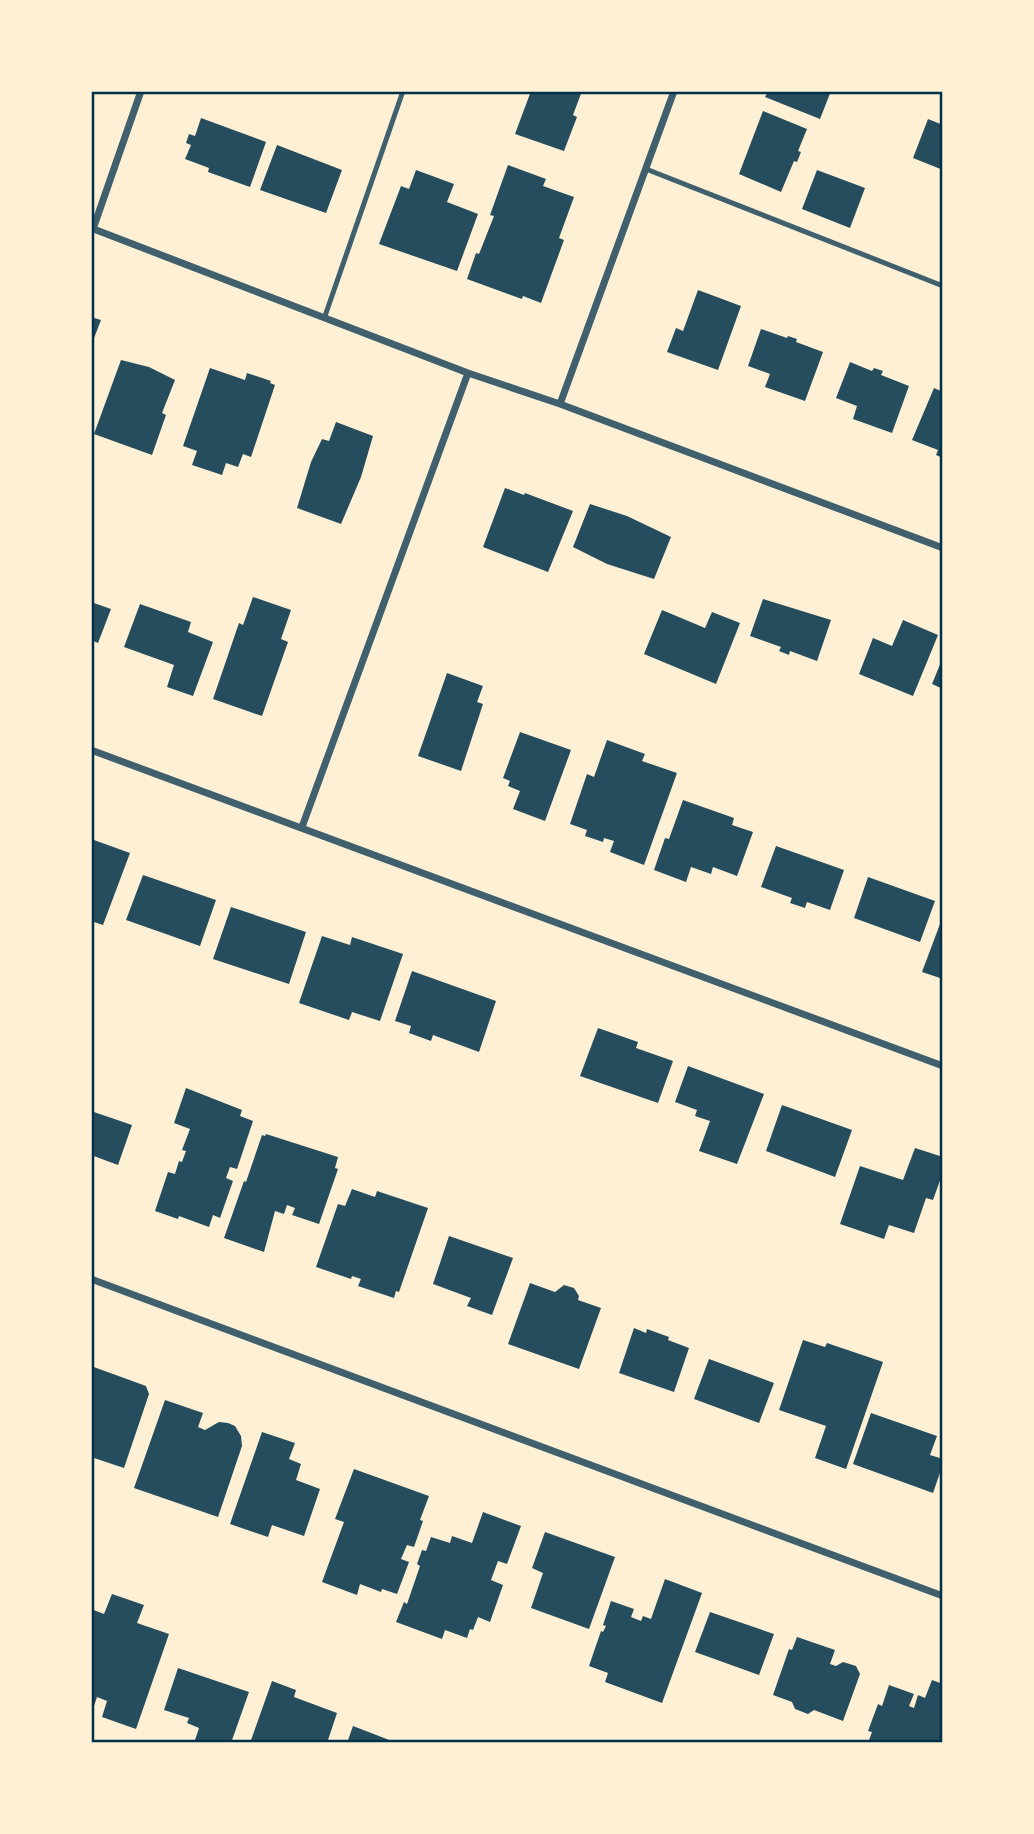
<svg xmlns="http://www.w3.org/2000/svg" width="1034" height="1834" viewBox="0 0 1034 1834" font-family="Ubuntu,sans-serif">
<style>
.building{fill:#264d5e}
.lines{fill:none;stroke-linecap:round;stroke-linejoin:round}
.service{stroke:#3f606c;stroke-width:5}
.minor{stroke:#3f606c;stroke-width:7}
.neatline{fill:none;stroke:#003049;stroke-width:2.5}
</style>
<rect width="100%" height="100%" fill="#fdf0d5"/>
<!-- building -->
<path class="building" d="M531,91h51l-9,24 4,2 -13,34 -49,-17z
M768,91h63l-11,28 -55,-22z
M763,111l44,18 -9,22 3,1 -4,10 -3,-1 -13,31 -42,-18z
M201,118l65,24 -16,45 -42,-15 1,-4 -24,-9 6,-14 -5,-2 3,-9 6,2z
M928,119l15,6v45l-30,-12z
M277,145l65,25 -16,43 -66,-23z
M508,165l38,14 -3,7 31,11 -15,41 5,2 -23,63 -18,-7 -1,3 -55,-20 9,-26 3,1 15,-38 -4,-1z
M416,170l38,14 -7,18 31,12 -21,57 -78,-27 22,-58 8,3z
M817,170l48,18 -15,40 -48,-19z
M698,290l43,16 -23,64 -51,-18 9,-24 7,3z
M91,317l10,3 -10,26z
M761,329l26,9 1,-2 9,3 -1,3 27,10 -18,49 -40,-14 5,-13 -22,-8z
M121,360l28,7 26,13 -13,33 4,2 -14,40 -58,-21z
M850,362l22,9 2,-3 9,3 -2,4 28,11 -17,47 -39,-14 4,-13 -21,-8z
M210,368l35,12 2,-7 24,8 -1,2 5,2 -24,72 -8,-3 -5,13 -12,-4 -4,12 -30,-10 5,-14 -14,-5z
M934,388l9,4v66l-7,-3 2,-5 -26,-10z
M336,422l37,14 -12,41 -20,47 -44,-16 14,-46 11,-23 7,2z
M505,488l19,7 1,-2 48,18 -25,61 -65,-25z
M590,504l37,12 44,21 -17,42 -47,-15 -34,-17z
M253,597l38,13 -10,29 7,3 -26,74 -49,-17 26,-76 4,2z
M763,599l68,21 -14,41 -27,-10 -1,4 -10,-4 2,-4 -31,-11z
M91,602l20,7 -13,34 -7,-3z
M140,604l51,18 -3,10 25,10 -20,54 -26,-9 7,-22 -50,-18z
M662,610l43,18 7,-16 28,11 -24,61 -72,-30z
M903,620l35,15 -25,61 -54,-22 14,-36 19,8z
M943,657v32l-11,-5z
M447,673l36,13 -6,16 6,2 -22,67 -43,-15z
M520,732l51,18 -26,71 -32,-12 7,-18 -12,-5 2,-5 -7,-3z
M607,740l38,14 -3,7 35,12 -33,92 -34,-13 4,-11 -10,-3 -1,4 -18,-6 2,-6 -17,-6 17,-50 7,3z
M683,800l51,18 -2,7 21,7 -16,44 -24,-9 -2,7 -20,-7 -5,15 -32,-12 11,-32 4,1z
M94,840l36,13 -27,72 -12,-4v-72z
M776,846l68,24 -14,40 -23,-8 -2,6 -15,-5 2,-5 -31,-11z
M143,875l73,25 -16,46 -74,-26z
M868,877l67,24 -15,41 -66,-24z
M231,907l75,25 -17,52 -76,-25z
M943,916v63l-21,-7z
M322,936l28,9 2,-8 51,17 -23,67 -28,-9 -3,8 -50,-17z
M412,971l84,30 -17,51 -46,-17 -2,6 -22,-8 2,-7 -16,-5z
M598,1028l40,14 -2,6 37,13 -15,42 -78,-27z
M688,1066l76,28 -27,70 -38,-13 11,-30 -15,-5 2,-6 -22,-8z
M186,1088l56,22 -2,6 13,5 -16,48 -7,-2 -4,11 7,3 -13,37 -7,-3 -4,12 -30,-11 -1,3 -23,-8 13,-39 7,2 4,-13 3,1 4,-11 -4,-1 8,-21 -16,-6z
M782,1105l70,25 -17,47 -69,-26z
M91,1111l41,14 -14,40 -27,-10z
M266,1134l72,23 -3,11 3,1 -19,55 -27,-9 3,-7 -8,-3 -3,9 -9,-3 -11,41 -40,-14 20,-57 2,1 16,-47 3,1z
M915,1148l28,9v15l-10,28 -7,-2 -12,35 -25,-8 -5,14 -44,-15 20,-58 43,14z
M352,1189l23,8 2,-6 51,17 -29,84 -3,-1 -2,7 -36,-12 3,-7 -9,-3 -1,3 -35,-12 22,-63 7,2z
M449,1236l64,22 -21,57 -25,-9 4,-8 -38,-14z
M530,1283l25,9 9,-7 10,3 5,8 -1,4 23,8 -22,61 -71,-25z
M634,1328l12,5 1,-4 22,8 -1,3 21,8 -15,44 -55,-19z
M803,1340l22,7 2,-4 56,19 -37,107 -31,-11 11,-32 -47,-16z
M709,1359l65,24 -15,40 -65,-24z
M91,1366l55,20 3,8 -25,74 -33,-11z
M165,1400l38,13 -5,14 7,3 14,-8 9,1 7,3 6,10 1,10 -24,71 -84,-29z
M871,1413l66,23 -7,19 13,4v5l-10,29 -80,-29z
M262,1432l33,11 -6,16 12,5 -5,16 24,9 -16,47 -32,-11 -4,12 -38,-13z
M354,1469l75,27 -9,24 3,1 -9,26 -7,-2 -6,14 8,3 -12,32 -15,-5 -1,3 -21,-8 -3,11 -35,-13 22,-60 -9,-3z
M483,1512l38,14 -14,38 -9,-3 -7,19 12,5 -13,37 -12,-5 -5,13 -3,-1 -3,9 -22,-8 -3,9 -46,-17 8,-20 3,2 13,-38 -3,-2 5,-14 4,1 5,-14 19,6 2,-7 20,7z
M545,1532l70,25 -26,72 -58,-21 12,-35 -11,-5z
M665,1579l37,14 -40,110 -57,-21 3,-9 -19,-7 12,-35 2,1 3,-6 -3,-1 8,-24 23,8 -3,8 10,4 2,-5 8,3z
M112,1594l32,11 -7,18 32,11 -33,95 -34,-12 5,-16 -10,-4 -6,18v-106l13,5z
M710,1612l64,22 -15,41 -64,-23z
M797,1637l38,13 -5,14 6,2 7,-4 13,4 4,8 -17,47 -29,-11 -6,4 -13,-5 -3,-7 -19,-7 16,-46 3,1z
M178,1668l71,24 -18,51h-37l5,-15 -12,-5 2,-5 -25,-8z
M932,1680l11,4v59h-75l4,-11 -4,-1 10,-27 4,2 7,-21 25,9 -5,12 5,2 4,-13 7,3z
M272,1681l24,9 -2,7 43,16 -10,30h-77z
M353,1726l44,17h-50z"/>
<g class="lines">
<!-- service -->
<path class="service" d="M646,169l297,117
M325,316l78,-225"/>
<!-- minor -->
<path class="minor" d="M91,228l377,145 92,31 383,144
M93,229l48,-138
M560,404l114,-313
M91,750l852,316
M302,827l166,-454
M91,1279l852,317"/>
</g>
<!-- border -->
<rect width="1034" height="1834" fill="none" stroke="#fdf0d5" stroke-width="186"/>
<rect x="93" y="93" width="848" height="1648" class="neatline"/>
</svg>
